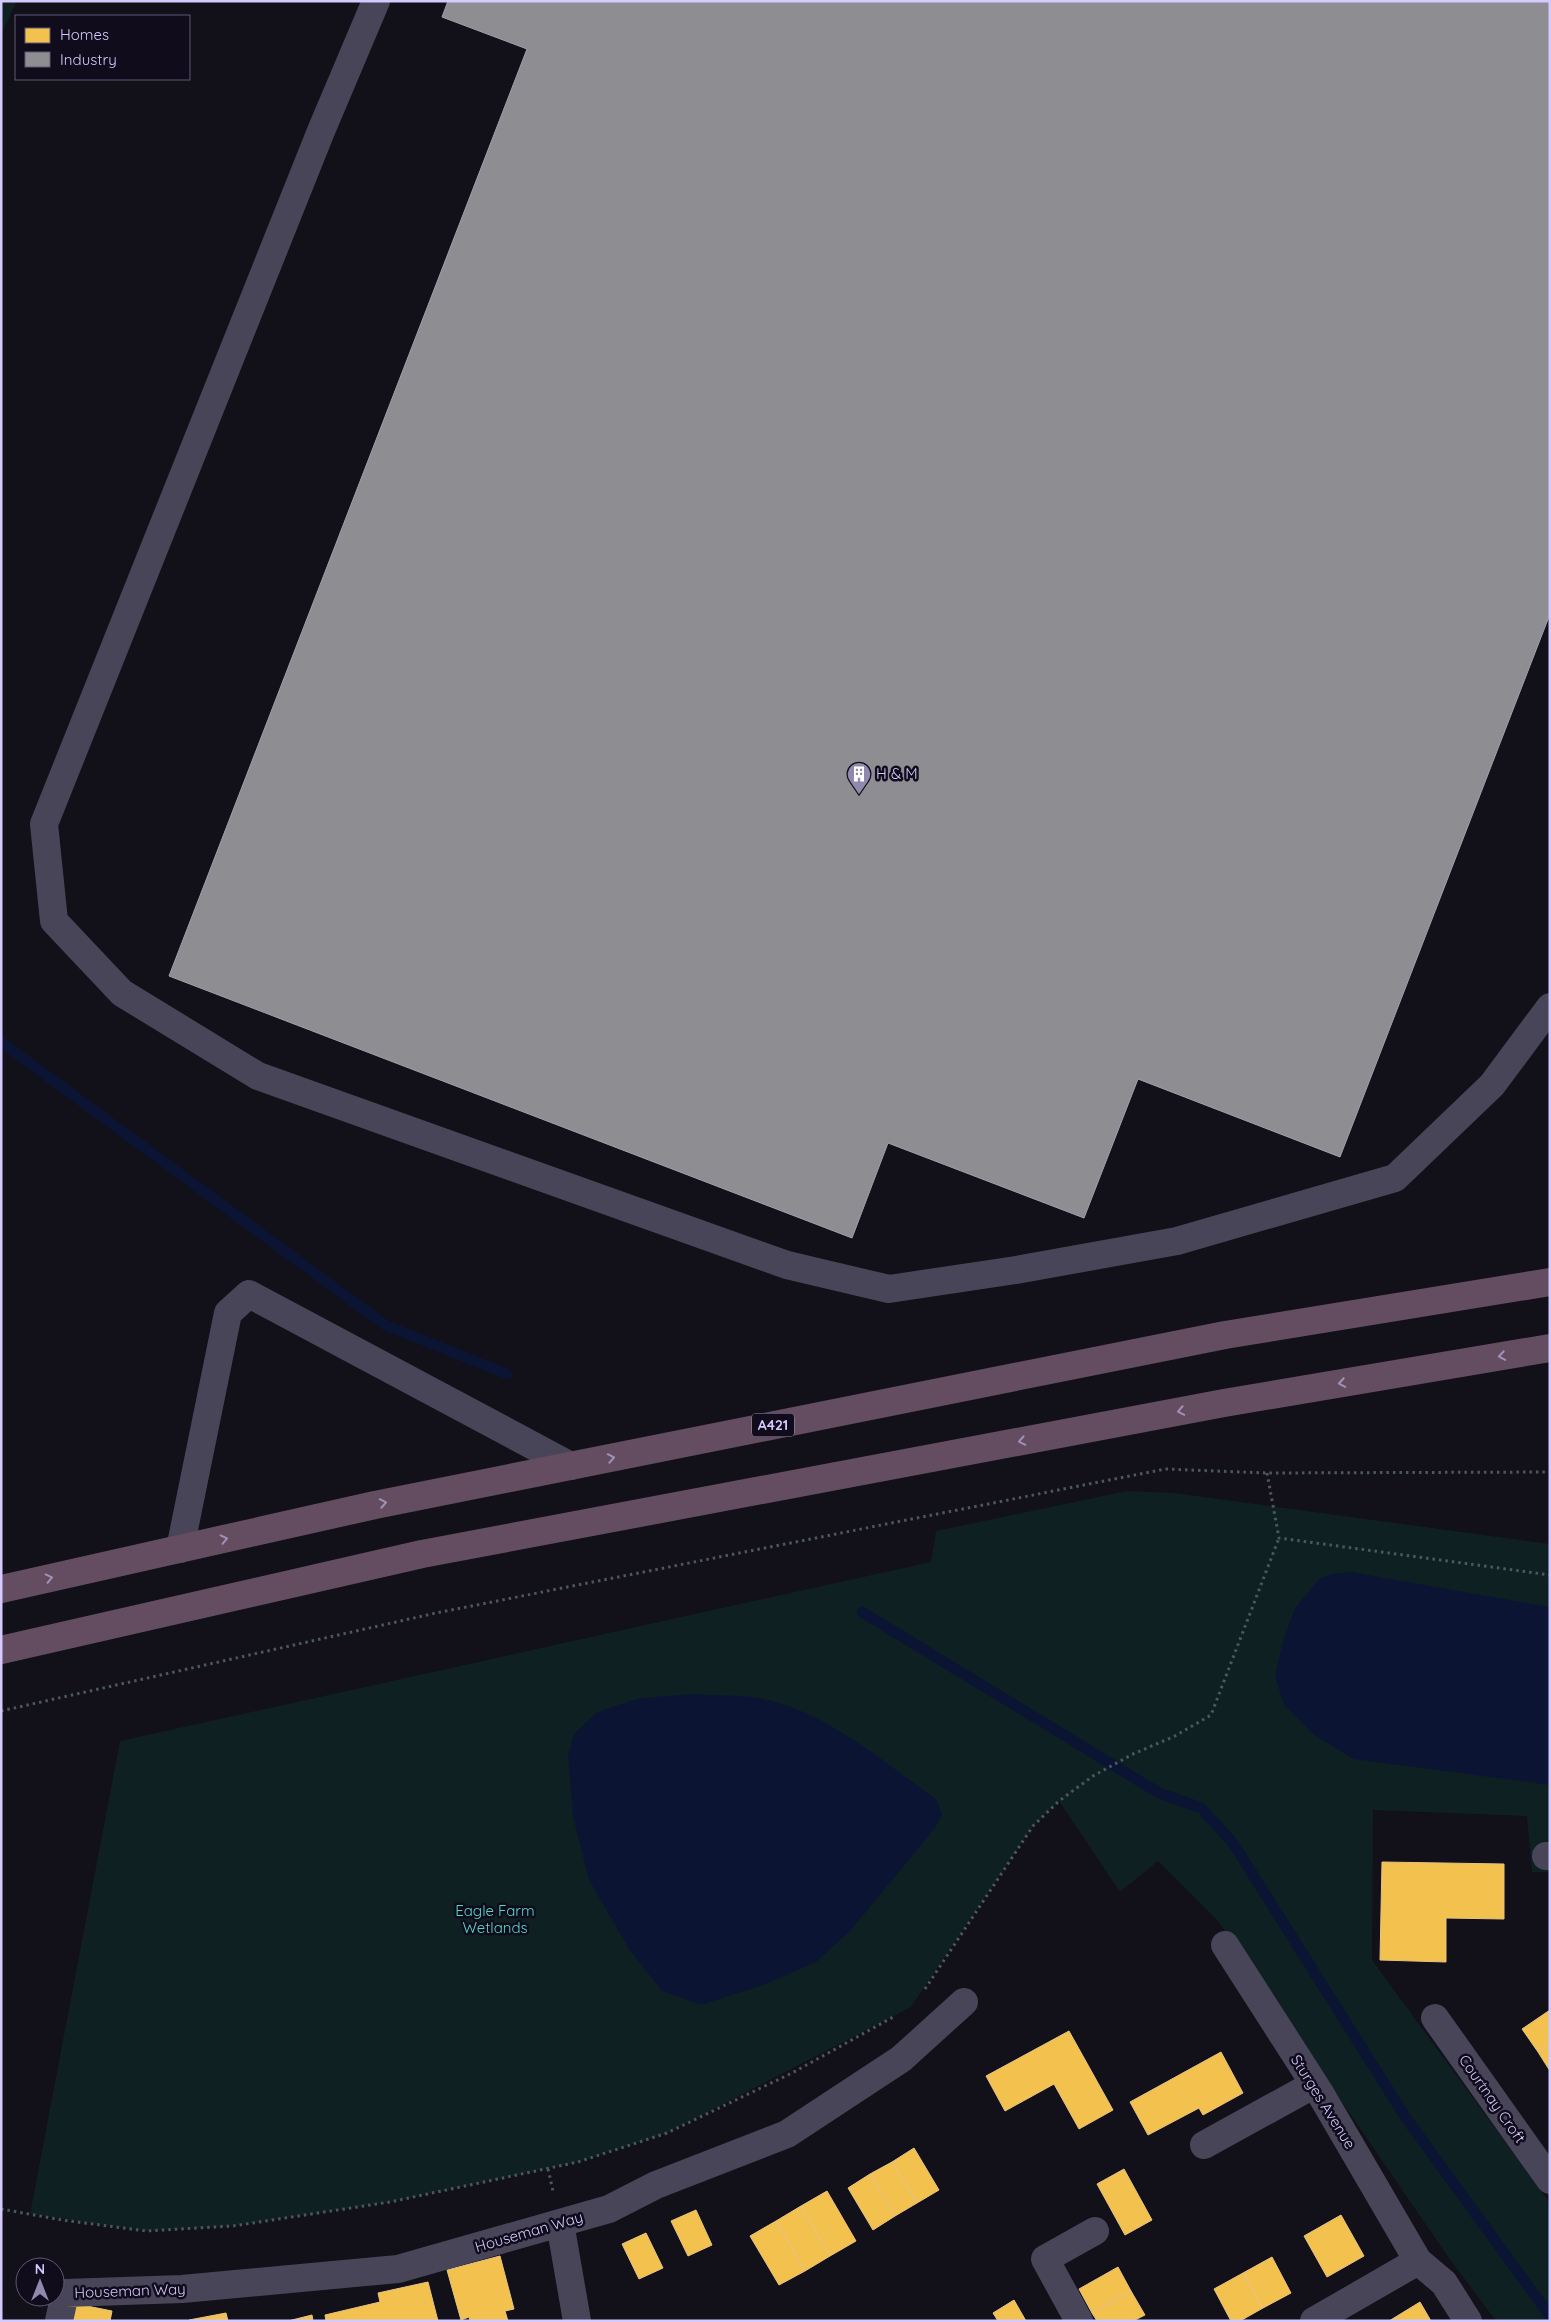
<svg xmlns="http://www.w3.org/2000/svg" width="1551" height="2322" viewBox="0 0 1551 2322" font-family="Quicksand,sans-serif">
<style>
.green{fill:#0f2023}
.water{fill:#0b1533}
.homes{fill:#f2c14e;stroke:#e9c382}
.industry{fill:#8d8d92;stroke:#a39fb2}
.lines{fill:none;stroke-linecap:round;stroke-linejoin:round}
.stream{stroke:#0b1533;stroke-width:11}
.path{stroke:#4c5764;stroke-width:3;stroke-dasharray:2.5 4;stroke-linecap:butt}
.minor{stroke:#484559;stroke-width:28}
.highway{stroke:#644d61;stroke-width:28}
.oneway{stroke:#a291b7}
.labels{text-anchor:middle;stroke-width:5;stroke-linejoin:round;paint-order:stroke}
.shield{fill:#100c1c;stroke:#9a90ba;stroke-width:1}
.shield-label{font-size:14px;font-weight:bold;fill:#d5c9fd}
.poi-label{font-size:15px;fill:#d5c9fd;stroke:#100c1c;text-anchor:start}
.park-label{font-size:15px;fill:#59d8c8;stroke:#100c1c}
.street-label{font-size:15px;fill:#d5c9fd;stroke:#100c1c}
</style>
<rect width="100%" height="100%" fill="#121018"/>
<!-- green -->
<path class="green" d="M1,1h16l-16,33z
M1127,1491l47,2 376,51v328h-18l-5,-56 -154,-6 -1,150 178,243v118h-54l-50,-67 -228,-333 -60,-60 -38,31 -61,-91 -26,25 -122,181 -244,126 -89,29 -188,40 -157,24 -87,5 -116,-17 90,-473 811,-179 5,-31z"/>
<!-- water -->
<path class="water" d="M1351,1572l199,35v178l-197,-26 -40,-25 -29,-29 -9,-29 8,-35 12,-33 24,-29 12,-5z
M692,1694c22,2 45,0 66,4 62,9 129,66 179,102l5,15 -7,13 -84,102 -35,32 -50,22 -65,21 -39,-14 -33,-42 -40,-69 -16,-64 -5,-60 6,-22 23,-22 43,-14z"/>
<!-- homes -->
<path class="homes" d="M1382,1862l122,2v55l-58,-1v44l-66,-2z
M1550,2010v34l-12,8 -16,-23z
M1069,2031l44,79 -34,19 -25,-45 -49,27 -19,-35z
M1550,2044v27l-12,-19z
M1221,2052l22,41 -40,22 -4,-7 -51,27 -18,-33z
M914,2148l25,42 -22,13 -25,-41z
M892,2162l25,41 -22,13 -25,-42z
M1124,2169l28,51 -27,15 -28,-51z
M870,2174l25,42 -22,14 -25,-42z
M827,2191l29,50 -26,15 -29,-50z
M801,2206l29,50 -25,15 -29,-50z
M696,2210l16,35 -24,11 -17,-35z
M1341,2215l23,41 -37,21 -23,-41z
M776,2221l29,50 -26,14 -29,-49z
M646,2233l17,35 -24,11 -17,-35z
M500,2256l14,53 -9,2 3,10h-38l-1,-4 -8,3 -14,-50z
M1272,2257l19,36 -28,15 -20,-35z
M1118,2267l13,24 -39,22 -13,-24z
M1243,2273l20,35 -23,13h-9l-17,-32z
M428,2282l10,39h-112l-1,-6 55,-13 -2,-9z
M1131,2291l14,24 -12,6h-36l-5,-8z
M1014,2300l12,21h-28l-5,-8z
M67,2302l45,9 -2,10h-46z
M1420,2302l11,19h-42z
M226,2313l2,8h-39v-1z
M312,2315l1,6h-25z"/>
<!-- industry -->
<path class="industry" d="M448,1h1102v613l-210,543 -202,-78 -54,139 -196,-75 -36,95 -683,-262 358,-927 -85,-32z"/>
<g class="lines">
<!-- stream -->
<path class="stream" d="M1,1042l384,283 122,49
M862,1612l297,181 42,15 32,35 173,275 144,198"/>
<!-- path -->
<path class="path" d="M1267,1473l12,65 271,37
M1,1711l435,-98 729,-144 102,4 283,-1
M925,1989l108,-163 26,-25 34,-25 40,-22 42,-18 36,-21 68,-177
M548,2169l5,22
M1,2209l61,11 84,11 87,-5 157,-24 188,-40 89,-29 125,-60 103,-57"/>
<!-- minor -->
<path class="minor" d="M376,1l-55,130 -277,693 10,97 68,72 136,83 529,189 102,24 127,-19 161,-29 218,-63 97,-93 58,-78
M180,1549l48,-236 21,-19 322,172
M1546,1856h4
M1225,1945l95,148 98,168 26,22 24,38
M1435,2018l115,162
M1204,2145l109,-60
M560,2223l17,98
M59,2321l6,-28 117,-4 216,-20 211,-60 47,-24 131,-51 114,-75 63,-57
M1079,2321l-34,-62 50,-28
M1314,2321l104,-60"/>
<!-- highway -->
<path class="highway" d="M1,1589l374,-84 850,-170 325,-53
M1,1650l421,-96 802,-151 326,-55"/>
</g>
<!-- one-way arrows -->
<defs><path id="oneway-chevron" d="M-2-3.5L2.5 0L-2 3.5" fill="none" stroke-width="1.6" stroke-linecap="round" stroke-linejoin="round" transform="scale(1.25)"/></defs>
<g class="oneway">
<use href="#oneway-chevron" transform="translate(1502 1356) rotate(170)"/>
<use href="#oneway-chevron" transform="translate(1342 1383) rotate(170)"/>
<use href="#oneway-chevron" transform="translate(1181 1411) rotate(169)"/>
<use href="#oneway-chevron" transform="translate(1022 1441) rotate(169)"/>
<use href="#oneway-chevron" transform="translate(611 1458) rotate(-11)"/>
<use href="#oneway-chevron" transform="translate(383 1503) rotate(-11)"/>
<use href="#oneway-chevron" transform="translate(224 1539) rotate(-13)"/>
<use href="#oneway-chevron" transform="translate(49 1578) rotate(-13)"/>
</g>
<!-- icons -->
<defs>
<g id="building-pin" transform="scale(1.25)"><path d="M0 17L-7.5 6A9.5 9.5 0 1 1 7.5 6Z" fill="#9188ad" stroke="#100c1c"/><path d="M-4-6H4V6H1V3H-1V6H-4ZM-2.5-4.3h1.7v1.8h-1.7ZM.8-4.3h1.7v1.8H.8ZM-2.5-1h1.7V.8h-1.7ZM.8-1h1.7V.8H.8Z" fill="#fff"/></g>
</defs>
<g fill-rule="evenodd">
<use href="#building-pin" x="859" y="774"/>
</g>
<g class="labels">
<!-- shield labels -->
<rect class="shield" x="752" y="1413.5" width="42" height="23" rx="4"/>
<g class="shield-label">
<text x="773" y="1430">A421</text>
</g>
<!-- poi labels -->
<g class="poi-label">
<text x="876" y="779">H &amp; M</text>
</g>
<!-- park labels -->
<g class="park-label">
<text x="495" y="1916">Eagle Farm<tspan x="495" dy="17">Wetlands</tspan></text>
</g>
<!-- street labels -->
<g class="street-label">
<text transform="translate(1492 2099) rotate(55)" y="5">Courtnay Croft</text>
<text transform="translate(1323 2102) rotate(58)" y="5">Sturges Avenue</text>
<text transform="translate(529 2232) rotate(-16)" y="5">Houseman Way</text>
<text transform="translate(130 2291) rotate(-2)" y="5">Houseman Way</text>
</g>
</g>
<!-- border -->
<rect width="1551" height="2322" fill="none" stroke="#d5c9fd" stroke-width="5"/>
<!-- legend -->
<rect x="15" y="15" width="175" height="65" fill="#100c1c" stroke="#5f5876"/>
<rect x="25" y="28" width="25" height="15" fill="#f2c14e" stroke="#5f5876"/>
<text x="60" y="40" font-size="15" fill="#d5c9fd">Homes</text>
<rect x="25" y="52" width="25" height="15" fill="#8d8d92" stroke="#5f5876"/>
<text x="60" y="65" font-size="15" fill="#d5c9fd">Industry</text>
<!-- north arrow -->
<g transform="translate(40 2282)"><circle r="24" fill="#100c1c" stroke="#5f5876"/>
<path d="M0-4L9 19L0 12L-9 19Z" fill="#9188ad"/>
<text y="-8" font-size="14" font-weight="bold" text-anchor="middle" fill="#d5c9fd">N</text>
</g>
</svg>
